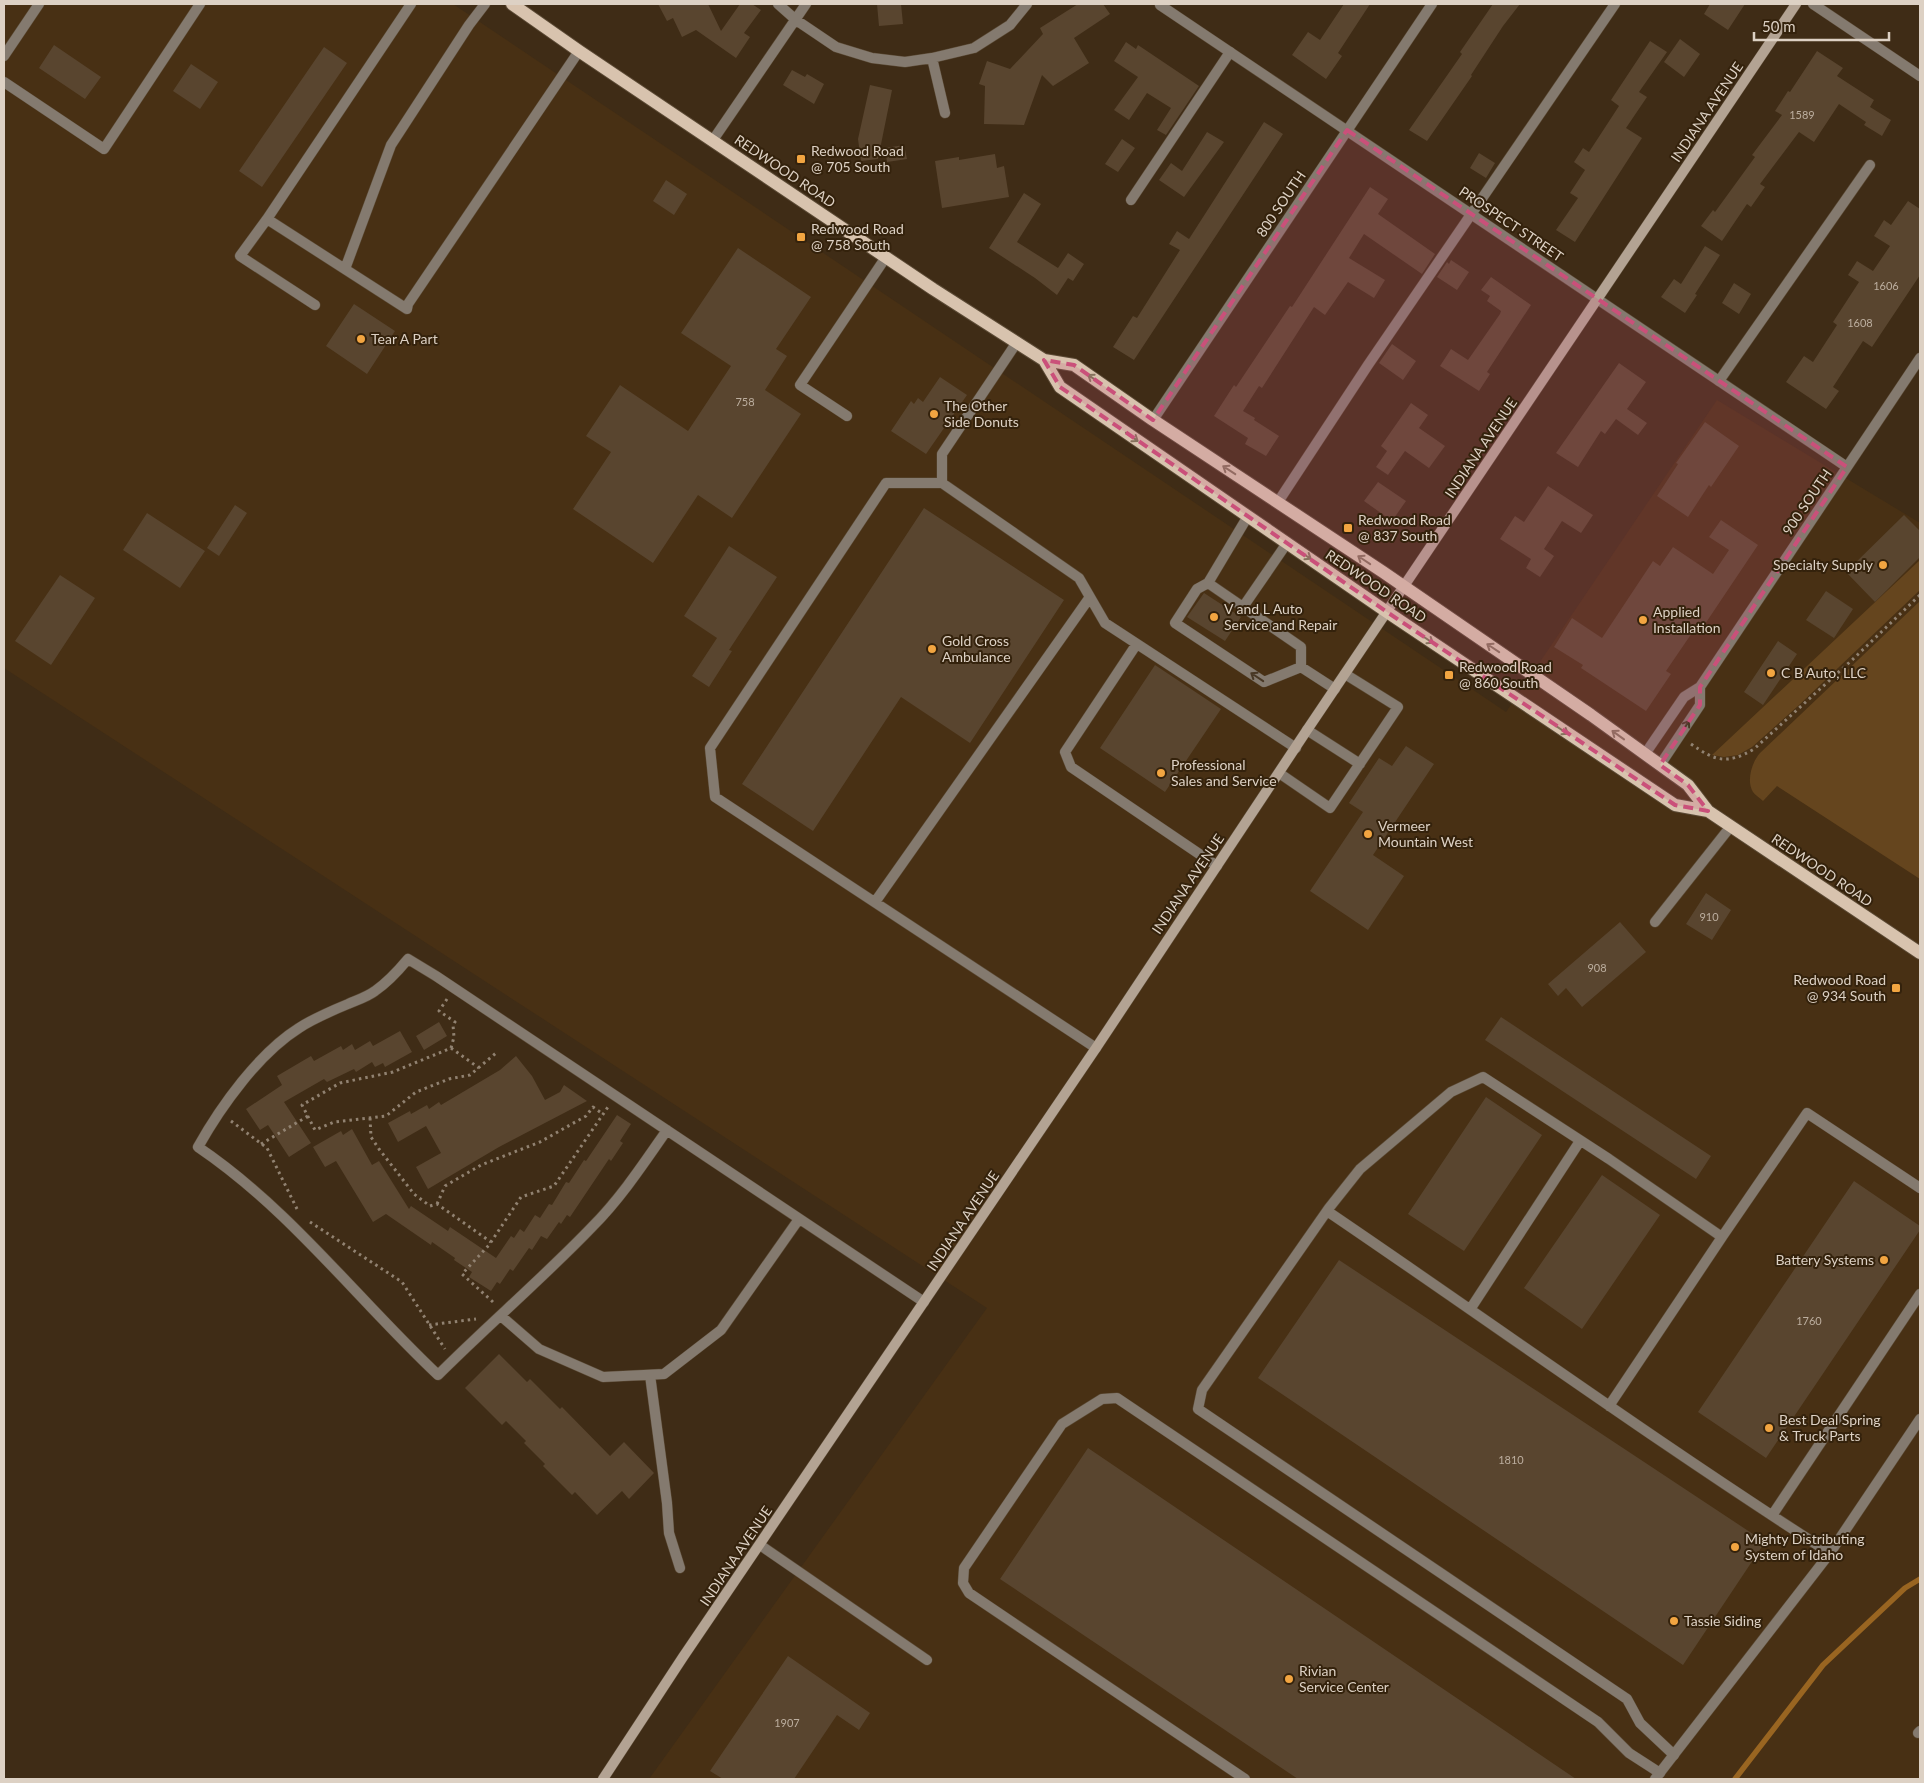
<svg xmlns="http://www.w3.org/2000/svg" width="1924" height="1783" viewBox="0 0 1924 1783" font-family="Lato,sans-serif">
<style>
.built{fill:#483014}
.green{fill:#65451e}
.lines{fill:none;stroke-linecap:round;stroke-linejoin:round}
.stream{stroke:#996521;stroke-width:5.5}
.building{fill:#59452f}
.lane-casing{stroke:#5b4a35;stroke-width:11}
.street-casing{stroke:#5b4a35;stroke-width:11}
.secondary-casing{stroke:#5b4a35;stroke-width:11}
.primary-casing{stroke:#5b4a35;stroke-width:14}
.path{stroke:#918271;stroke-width:3;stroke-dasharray:2.5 4;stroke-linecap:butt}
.lane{stroke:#847a6f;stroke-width:10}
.street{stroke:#847a6f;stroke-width:10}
.secondary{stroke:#b3a393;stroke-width:10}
.primary{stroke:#d8c3ae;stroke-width:12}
.oneway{stroke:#86725d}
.oneway2{stroke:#483825}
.marked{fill:#ca507a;fill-opacity:0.2;stroke:#ca507a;stroke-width:4;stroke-dasharray:10 6;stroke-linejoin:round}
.poi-dot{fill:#f2a541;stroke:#34220c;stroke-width:2}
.labels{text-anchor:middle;stroke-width:4;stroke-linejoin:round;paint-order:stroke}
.number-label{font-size:11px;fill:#bcae9f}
.street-label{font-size:14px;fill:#ddd1c4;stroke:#34220c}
.poi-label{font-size:14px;fill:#ddd1c4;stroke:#34220c;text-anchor:start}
</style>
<rect width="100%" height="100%" fill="#3f2c16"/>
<!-- built -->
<path class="built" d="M4,4h449l1053,708 211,-312 203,123v1256h-1271l338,-471 -983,-640z"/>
<!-- green -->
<path class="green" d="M1920,560v30l-122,116 -46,41 -14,8 -14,2 -12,-2z
M1920,601v278l-143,-93 -14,15c-3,-3 -8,-6 -10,-9 -7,-11 -1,-30 7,-39z"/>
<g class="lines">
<!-- stream -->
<path class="stream" d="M1735,1779l88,-114 82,-77 15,-9"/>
</g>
<!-- building -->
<path class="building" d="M658,4h50l13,27 19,-27h12l9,6 -17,23 6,4 -14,21 -40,-28 -14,7 -9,-19 -6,3z
M877,4h24l2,20 -24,2z
M1078,4h25l7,10 -36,24 15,25 -36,23 -11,-11 -18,50 -40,-1 1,-38 -6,-2 8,-23 23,8 33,-35 -3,-6z
M1344,4h26l-32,49 4,3 -16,23 -34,-24 16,-23 12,8z
M1493,4h27l-17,22 -32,49 1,1 -45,65 -18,-11 53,-76 -2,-2z
M1710,4h35l-17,26 -24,-16z
M1680,39l20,15 -16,23 -20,-15z
M1650,41l17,11 -28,40 8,5 -21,31 16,10 -67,104 -19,-12 22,-32 -8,-5 15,-23 -11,-8 9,-14 6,4 30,-46 -8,-6z
M1126,42l10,7 2,-4 61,41 -33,49 -9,-5 14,-22 -24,-15 -18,27 -15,-10 24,-33 -24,-16z
M54,45l47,32 -16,22 -46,-31z
M324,47l23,16 -85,124 -23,-16z
M1817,51l26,17 -6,8 37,24 -4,7 21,13 -9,16 -18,-11 2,-3 -27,-18 -25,38 -15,-10 -39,52 5,3 -14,20 -4,-3 -25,37 -21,-15 12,-16 2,2 40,-55 -3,-2 30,-40 -7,-4 13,-20 2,1z
M191,64l27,18 -18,27 -27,-18z
M792,70l13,7 2,-3 17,10 -10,20 -31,-19z
M870,85l22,5 -14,69 -17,2 -3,-22z
M1264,122l19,12 -149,226 -21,-13 20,-31 4,2 43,-68 -11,-6 8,-13 12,8z
M1207,132l17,10 -40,55 -25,-17 12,-17 11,8z
M1122,139l13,9 -17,24 -13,-8z
M904,145l3,14 -20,3 -2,-14z
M1479,153l16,10 -9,15 -16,-10z
M995,154l2,14 7,-2 5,31 -67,11 -7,-47 24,-4v3z
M666,180l21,14 -13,21 -21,-14z
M1370,187l18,12 -10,15 57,40 -13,20 -58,-40 -15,24 36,22 -11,18 -26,-16 -23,33 -11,-8 -52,81 -3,-2 -16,25 12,7 -1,2 25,16 -13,20 -21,-12 3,-6 -34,-22 20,-31 2,2 54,-81 2,1z
M1024,193l17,11 -24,38 41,26 10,-15 16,11 -11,17 -5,-3 -11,17 -22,-17 -46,-30z
M1908,201l12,8v66l-48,72 -9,-6 -30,46 6,4 -13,18 -40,-27 18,-26 9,6 24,-37 -4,-3 26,-40 -11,-7 9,-14 16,10 17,-25 -16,-10 10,-16 7,5z
M1705,246l15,9 -25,39 2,1 -12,18 -24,-16 13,-18 7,5z
M738,248l73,49 -35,52 11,7 -22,34 36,24 -69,104 -34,-23 -45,68 -80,-54 38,-57 -25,-16 34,-51 68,46 43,-65 -50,-33z
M1451,260l18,12 -12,18 -20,-13 10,-15 2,2z
M1491,277l40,28 -44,67 3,2 -11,17 -39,-25 11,-17 17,11 32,-46 1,-3 -14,-10 3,-5 -9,-6z
M1734,283l17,11 -12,20 -17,-11z
M354,304l41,27 -28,43 -41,-28z
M1392,344l24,17 -13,19 -24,-17z
M1619,363l27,19 -19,27 20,14 -9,12 -22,-16 -11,15 -4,-3 -23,36 -22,-14z
M940,377l27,18 -41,59 -35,-23 20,-30 3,3 4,-6 5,4z
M1411,403l17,12 -9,13 26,18 -16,22 -24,-17 -17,24 -12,-8 11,-16 -6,-5z
M1705,422l34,24 -28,41 -2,-2 -21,32 -31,-21 21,-32 -2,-1z
M1378,482l28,19 -14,20 -28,-20z
M1548,486l45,29 -12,18 -19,-12 -18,28 10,7 -14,21 -14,-9 5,-9 -31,-20 15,-23 9,6z
M235,505l12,8 -28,43 -12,-8z
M924,508l140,92 -94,143 -69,-46 -88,134 -71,-47z
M147,513l58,38 -25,37 -57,-38z
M1904,515l16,16v26l-45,45 -29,-30z
M1721,520l37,25 -59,88 -5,-3 -28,41 5,3 -25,37 -65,-43 2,-3 -29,-18 18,-29 30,20 51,-77 7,5 13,-19 40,27 16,-24 -20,-13z
M729,546l48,31 -48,73 3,1 -23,36 -17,-11 25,-38 -33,-22z
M60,575l35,23 -44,67 -36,-24z
M1826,591l27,18 -19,29 -28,-18z
M1204,593l37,24 -16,24 -38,-24z
M1778,641l19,13 -34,51 -19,-13z
M1155,665l66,44 -56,83 -65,-44z
M1406,746l28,18 -61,91 31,21 -36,54 -58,-39 53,-79 -14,-9 30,-45 13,8z
M1706,893l25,17 -19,30 -26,-16z
M1620,922l26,30 -64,55 -16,-19 -8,8 -10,-12z
M1501,1017l210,139 -15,23 -211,-139z
M439,1022l8,14 -23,14 -8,-14z
M400,1031l12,21 -27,15 -2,-4 -8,4 -3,-5 -16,10 -2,-3 -27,13 -3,-3 -40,23 27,41 -22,14 -21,-32 -8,5 -14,-21 36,-24 -5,-9 34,-20 3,5 27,-15 2,4 9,-6 3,6 15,-9 3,5z
M516,1056l16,20 13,24 15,-8 4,-7 23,16 -88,46 -71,42 -12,-22 25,-14 -15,-27 -28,16 -10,-19 22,-12 1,3 16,-9 2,4 10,-7 2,3 59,-35z
M1486,1097l56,38 -78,116 -56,-37z
M617,1115l14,9 -11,17 3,2 -12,18 -2,-2 -39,58 -3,-2 -6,9 -2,-2 -12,17 -6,-3 -9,14 -3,-2 -16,23 -3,-2 -10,15 -3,-2 -6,9 -22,-14 3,-5 -18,-12 1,-2 -23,-16 -1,3 -45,-31 -13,8 -37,-61 -11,6 -12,-20 28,-16 2,4 9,-6 20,36 7,-4 30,48 2,-3 37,25 2,-4 46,31 15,-22 3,2 6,-9 4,3 11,-17 5,3 9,-14 3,1 14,-23 3,1 15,-23 2,1z
M1602,1175l58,40 -78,114 -58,-41z
M1854,1181l66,45v4l-154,228 -68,-46z
M1339,1260l426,282 -82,123 -425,-287z
M499,1354l28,28 3,-3 30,30 2,-2 48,49 14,-14 30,31 -25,26 -7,-8 -25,24 -22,-23 -3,3 -29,-29 2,-2 -21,-21 2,-2 -20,-20 -4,4 -37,-37z
M1088,1448l488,331h-278l-298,-200z
M788,1656l82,57 -11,17 -22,-15 -43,64h-71l-13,-8z"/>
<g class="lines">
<!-- lane casing -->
<g class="lane-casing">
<path id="lane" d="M411,4l-144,215 140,90 1,-5 171,-253
M778,4l18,16 40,27 36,11 33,4 27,-4 42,-10 36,-23 17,-21
M4,56l35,-52
M932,58l13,55
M4,82l100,67 96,-145
M713,140l93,-136
M1131,200l99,-148
M267,219l-27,37 75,49
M345,269l46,-124 78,-120 16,-21
M1719,381l151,-216
M847,416l-47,-31 86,-128
M942,483v-29l75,-112
M1278,502l90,-137 247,-361
M1248,516l-40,67 93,64v20l34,22
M1208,583l-11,6 -22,34 89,59 37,-15
M1243,607l44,-64
M1136,645l-71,107 6,15 146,99
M1307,730l53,34
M1279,773l51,35 68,-101 -53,-33
M875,902l215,-305
M1655,922l76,-96
M1096,1048l-381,-251 -5,-49 176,-265h56l137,95 26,45 191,125
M667,1130c-23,33 -46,68 -75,97 -49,51 -104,98 -154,148 -81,-76 -147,-165 -240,-228 23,-41 61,-94 101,-119 15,-10 32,-17 49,-24 9,-4 19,-7 27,-13 13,-9 23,-20 33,-32l28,17c162,110 325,218 488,326
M1327,1211c168,114 332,233 503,342
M1471,1308l109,-167
M501,1316l38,33 64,28 61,-3 57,-44 78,-111
M650,1375l17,128 2,30 11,35
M1609,1406l113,-169
M1773,1514l147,-220
M760,1545l167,115
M1918,1733l2,-2
M1674,1755l-34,-32 -13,-24 -429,-290 4,-19 127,-182 31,-39 91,-77 32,-15 126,82 113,78 85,-124 113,75
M1245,1779l-276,-186 -6,-10 1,-15 98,-144 40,-25 15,-1 481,324 31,31 31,20"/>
</g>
<!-- street casing -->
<g class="street-casing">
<path id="street" d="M1813,4l107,72
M1160,5l687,462
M1153,420l279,-416
M1645,754l39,-57 16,-10 220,-329
M1660,765l40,-60v-18
M1655,1779l175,-226 90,-134"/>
</g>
<!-- secondary casing -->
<g class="secondary-casing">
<path id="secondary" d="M603,1779l80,-122 413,-609 211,-318 489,-726"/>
</g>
<!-- primary casing -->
<g class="primary-casing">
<path id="primary" d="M512,4l67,47 354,238 111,71 30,5 79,55 230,152 208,143 97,70 20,26 212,142
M1044,360l16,27 327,225 288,193 33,6"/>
</g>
<!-- path -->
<path class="path" d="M1691,744c24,17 36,21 63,5l98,-89 68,-65
M447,999l-8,12 16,11 -2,3 1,12 -3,11 -58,24 -53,11 -38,22 13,25 19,-8 52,-6 30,-24 33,-13 21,-4 26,-22
M451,1048l28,20
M370,1118l1,19 8,12 35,45 16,12 7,-2 54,38
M231,1121l36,27 30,61
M261,1144l47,-28
M437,1204l8,-18 36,-21 59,-23 46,-26 7,-9 10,7
M310,1222l92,60 43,67
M493,1302l-31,-28 27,-29 32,-48 33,-11 54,-79
M429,1325l47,-6"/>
<!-- lane -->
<use href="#lane" class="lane"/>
<!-- street -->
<use href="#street" class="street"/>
<!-- secondary -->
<use href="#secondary" class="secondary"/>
<!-- primary -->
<use href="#primary" class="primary"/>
</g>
<!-- one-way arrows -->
<defs><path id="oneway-shaft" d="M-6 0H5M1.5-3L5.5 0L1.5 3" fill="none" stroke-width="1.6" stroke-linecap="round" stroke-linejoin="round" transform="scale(1.25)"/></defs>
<g class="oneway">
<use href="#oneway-shaft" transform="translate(1094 379) rotate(-145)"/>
<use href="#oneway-shaft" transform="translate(1132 437) rotate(35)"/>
<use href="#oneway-shaft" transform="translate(1229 470) rotate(-147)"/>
<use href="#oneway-shaft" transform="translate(1305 555) rotate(34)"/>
<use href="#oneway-shaft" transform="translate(1364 560) rotate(-146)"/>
<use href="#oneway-shaft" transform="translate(1427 639) rotate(34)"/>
<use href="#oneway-shaft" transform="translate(1493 648) rotate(-146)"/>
<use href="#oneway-shaft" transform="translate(1562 730) rotate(34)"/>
<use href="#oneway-shaft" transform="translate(1618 735) rotate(-144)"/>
</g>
<g class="oneway2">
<use href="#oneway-shaft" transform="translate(1257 677) rotate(-146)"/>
<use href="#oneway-shaft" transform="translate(1685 727) rotate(-56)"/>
</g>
<!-- marked area -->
<path class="marked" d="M1347,130l500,337 -147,220v18l-40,60 28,20 20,26 -33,-6 -288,-193 -327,-225 -16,-27 30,5 79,55z"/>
<!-- markers -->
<g class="poi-dot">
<rect x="796" y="154" width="10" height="10" rx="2.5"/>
<rect x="796" y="232" width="10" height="10" rx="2.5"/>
<circle cx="361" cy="339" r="5"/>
<circle cx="934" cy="414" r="5"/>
<rect x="1343" y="523" width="10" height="10" rx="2.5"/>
<circle cx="1883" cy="565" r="5"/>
<circle cx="1214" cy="617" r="5"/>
<circle cx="1643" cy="620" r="5"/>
<circle cx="932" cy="649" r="5"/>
<circle cx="1771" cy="673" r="5"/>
<rect x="1444" y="670" width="10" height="10" rx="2.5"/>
<circle cx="1161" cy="773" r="5"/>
<circle cx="1368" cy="834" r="5"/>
<rect x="1891" y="983" width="10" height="10" rx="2.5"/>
<circle cx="1884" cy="1260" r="5"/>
<circle cx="1769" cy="1428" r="5"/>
<circle cx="1735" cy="1547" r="5"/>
<circle cx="1674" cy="1621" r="5"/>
<circle cx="1289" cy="1679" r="5"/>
</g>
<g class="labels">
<!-- number labels -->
<g class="number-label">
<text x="1802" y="119">1589</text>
<text x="1886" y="290">1606</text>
<text x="1860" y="327">1608</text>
<text x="745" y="406">758</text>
<text x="1709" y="921">910</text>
<text x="1597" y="972">908</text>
<text x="1809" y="1325">1760</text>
<text x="1511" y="1464">1810</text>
<text x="787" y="1727">1907</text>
</g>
<!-- street labels -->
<g class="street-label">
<text transform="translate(1707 112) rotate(-56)" y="5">INDIANA AVENUE</text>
<text transform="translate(785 171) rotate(34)" y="5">REDWOOD ROAD</text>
<text transform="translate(1281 204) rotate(-56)" y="5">800 SOUTH</text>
<text transform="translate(1511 224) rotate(34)" y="5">PROSPECT STREET</text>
<text transform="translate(1481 448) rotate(-56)" y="5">INDIANA AVENUE</text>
<text transform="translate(1807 502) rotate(-56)" y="5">900 SOUTH</text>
<text transform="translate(1376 586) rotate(34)" y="5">REDWOOD ROAD</text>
<text transform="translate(1822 870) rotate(34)" y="5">REDWOOD ROAD</text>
<text transform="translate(1188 884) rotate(-56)" y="5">INDIANA AVENUE</text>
<text transform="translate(963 1221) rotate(-56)" y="5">INDIANA AVENUE</text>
<text transform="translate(736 1556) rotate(-56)" y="5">INDIANA AVENUE</text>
</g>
<!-- poi labels -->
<g class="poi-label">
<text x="811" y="156">Redwood Road<tspan x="811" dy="16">@ 705 South</tspan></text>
<text x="811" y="234">Redwood Road<tspan x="811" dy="16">@ 758 South</tspan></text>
<text x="371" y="344">Tear A Part</text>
<text x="944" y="411">The Other<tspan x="944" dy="16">Side Donuts</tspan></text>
<text x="1358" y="525">Redwood Road<tspan x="1358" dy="16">@ 837 South</tspan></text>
<text x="1873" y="570" text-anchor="end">Specialty Supply</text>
<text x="1224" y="614">V and L Auto<tspan x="1224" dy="16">Service and Repair</tspan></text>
<text x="1653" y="617">Applied<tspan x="1653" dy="16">Installation</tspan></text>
<text x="942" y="646">Gold Cross<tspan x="942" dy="16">Ambulance</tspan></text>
<text x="1459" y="672">Redwood Road<tspan x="1459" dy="16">@ 860 South</tspan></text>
<text x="1781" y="678">C B Auto, LLC</text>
<text x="1171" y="770">Professional<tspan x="1171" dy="16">Sales and Service</tspan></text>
<text x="1378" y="831">Vermeer<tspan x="1378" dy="16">Mountain West</tspan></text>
<text x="1886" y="985" text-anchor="end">Redwood Road<tspan x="1886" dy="16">@ 934 South</tspan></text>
<text x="1874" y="1265" text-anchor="end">Battery Systems</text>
<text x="1779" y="1425">Best Deal Spring<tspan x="1779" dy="16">&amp; Truck Parts</tspan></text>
<text x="1745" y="1544">Mighty Distributing<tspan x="1745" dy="16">System of Idaho</tspan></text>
<text x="1684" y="1626">Tassie Siding</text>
<text x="1299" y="1676">Rivian<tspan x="1299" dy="16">Service Center</tspan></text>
</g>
</g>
<!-- border -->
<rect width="1924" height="1783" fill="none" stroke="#ddd1c4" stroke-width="10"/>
<!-- scale -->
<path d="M1754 32v8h135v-8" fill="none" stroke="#ddd1c4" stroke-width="2.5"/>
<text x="1762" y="32" font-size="15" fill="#ddd1c4" stroke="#34220c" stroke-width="4" paint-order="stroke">50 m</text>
</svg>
